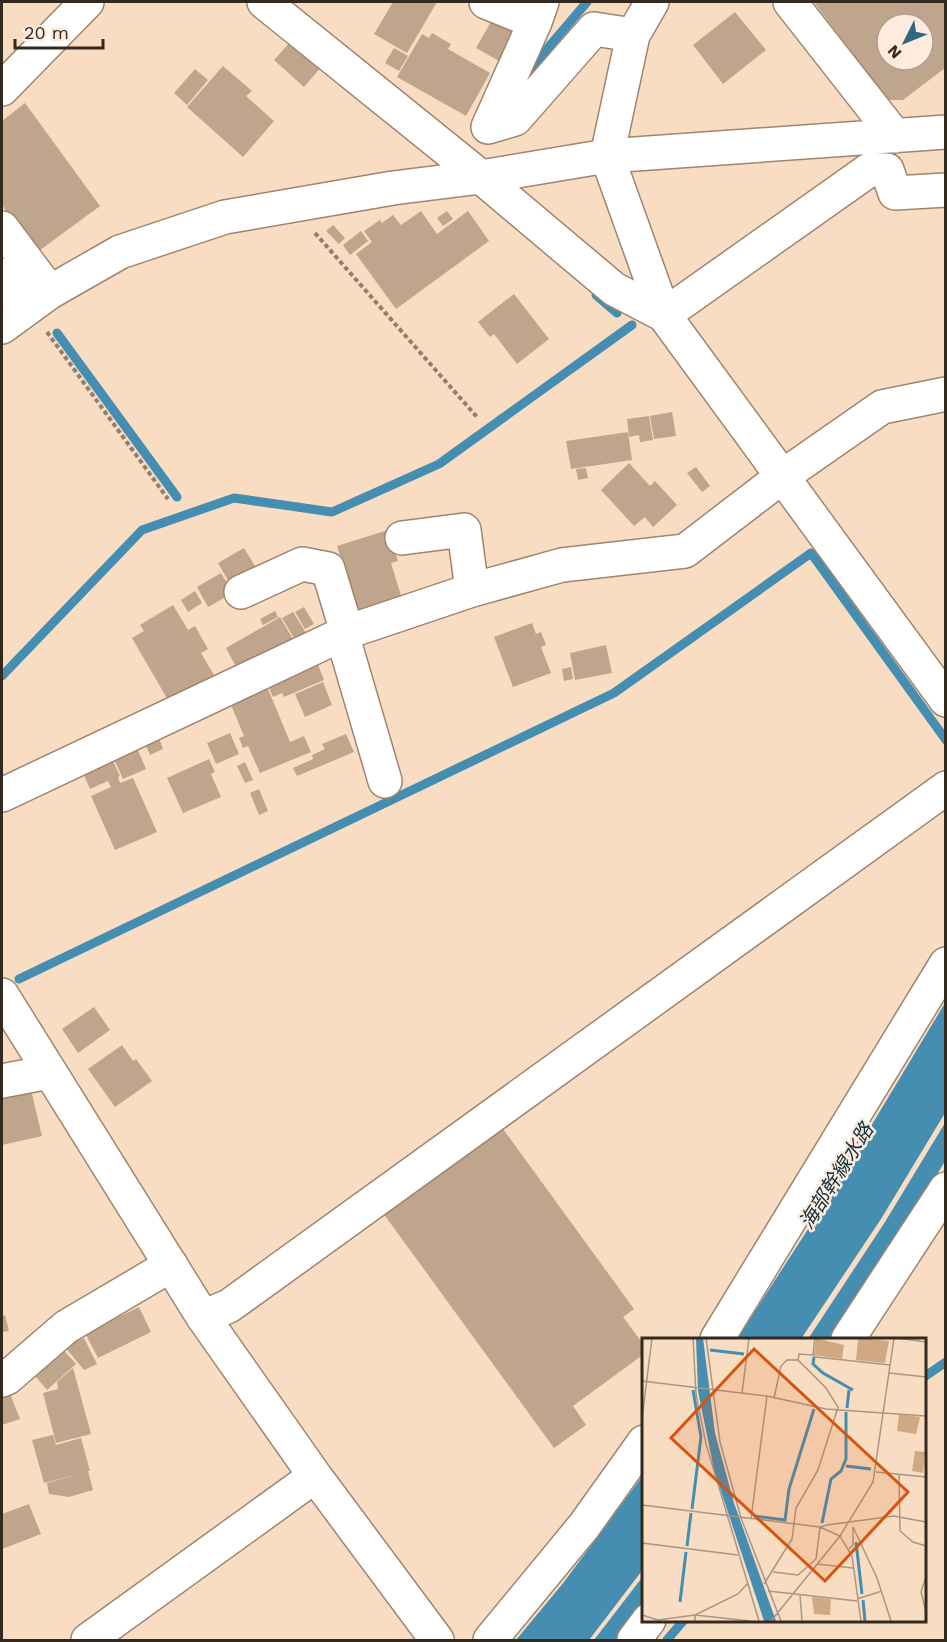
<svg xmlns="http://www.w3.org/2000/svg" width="947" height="1642" viewBox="0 0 947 1642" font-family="'Work Sans','Noto Sans JP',sans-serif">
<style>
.water{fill:#458eb2}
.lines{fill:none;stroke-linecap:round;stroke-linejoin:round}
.stream{stroke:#458eb2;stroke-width:9}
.building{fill:#bfa58c;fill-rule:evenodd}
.minor-casing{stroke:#9f856e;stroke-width:36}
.path{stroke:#917f6d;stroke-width:4;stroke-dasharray:4.5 3;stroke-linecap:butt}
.minor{stroke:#fff;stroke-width:33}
.labels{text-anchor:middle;stroke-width:5;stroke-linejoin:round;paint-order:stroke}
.water-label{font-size:20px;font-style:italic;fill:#0e3040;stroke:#fdecdd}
.inset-river{fill:none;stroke:#458eb2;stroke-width:3}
.inset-road{fill:none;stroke:#aa9581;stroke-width:1.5}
.view{fill:#d6540e;fill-opacity:0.15;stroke:#d6540e;stroke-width:3}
.inset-edge{fill:none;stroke:#33291f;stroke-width:3}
</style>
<rect width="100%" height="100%" fill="#f9ddc3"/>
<!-- water -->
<path class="water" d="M945,1003v110l-64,106 -80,120h-64l86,-133z
M945,1123v38l-39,66 -74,112h-24l77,-117z
M644,1474v94l-55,72h-73l48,-58z
M644,1575v32l-26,33h-24z"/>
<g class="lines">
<!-- stream -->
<path class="stream" d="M529,70l58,-68
M596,295l21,18
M57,333l120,164
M2,676l140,-146 92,-32 98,14 107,-48 193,-139
M19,979l595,-286 197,-140 135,187
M924,1377l22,-15
M667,1640l17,-20"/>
</g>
<!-- building -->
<path class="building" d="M393,2h44l-30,51 -33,-19z
M814,2h131v66l-42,32h-16zM887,24h36v36h-36z
M497,11l24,14 -20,37 -25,-14z
M735,12l31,38 -43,34 -30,-39z
M432,33l19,11 -3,5 42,24 -24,43 -69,-39 25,-43 7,4z
M292,40l30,26 -18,21 -30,-27z
M394,48l14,8 -9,15 -14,-8z
M223,66l29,25 -6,5 28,25 -31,36 -56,-50z
M195,69l13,11 -21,25 -13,-12z
M25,103l75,103 -64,47 -34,-48v-84z
M421,211l16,23 31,-23 21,30 -93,68 -40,-55 16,-12 -8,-11 16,-11 2,3 11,-8 8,10z
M447,211l6,8 -10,7 -6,-8z
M333,225l12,13 -6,6 -13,-13z
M361,231l7,10 -18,14 -7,-10z
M514,294l35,45 -32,25 -23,-30 -4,3 -12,-15z
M672,412l4,24 -22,3 -4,-23z
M649,416l4,24 -13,2 -1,-7 -10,2 -2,-18z
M628,432l4,28 -61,9 -5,-28z
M629,463l21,23 5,-5 22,24 -24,22 -8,-10 -11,9 -33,-36z
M696,467l14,19 -8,6 -15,-19z
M586,468l2,10 -10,2 -2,-11z
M388,530l10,31 -7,2 12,39 -44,13 -22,-69z
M244,548l15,25 -26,16 -15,-26z
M221,573l12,20 -25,14 -11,-20z
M195,591l7,12 -14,9 -7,-12z
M173,605l15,25 7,-4 13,23 -7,4 16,27 -45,27 -40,-69 12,-7 -4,-6z
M304,607l10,17 -9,5 -10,-17z
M275,611l3,6 -15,8 -3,-6z
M293,612l15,24 -11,7 -15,-25z
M280,617l16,27 -55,32 -15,-28z
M532,623l4,11 5,-2 5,13 -5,2 10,26 -38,14 -19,-50z
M606,645l6,28 -37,7 -5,-27z
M317,662l7,18 -40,17 -2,-4 -9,4 -6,-14z
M571,667l2,12 -9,2 -2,-12z
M323,682l9,23 -27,12 -10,-23z
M266,684l24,58 14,-6 7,16 -51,21 -12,-27 -5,2 -4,-10 5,-2 -15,-36z
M230,733l9,21 -23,10 -9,-21z
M346,734l8,18 -57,24 -4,-8 20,-9 -1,-4 13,-6 -3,-5z
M159,738l4,11 -13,6 -5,-11z
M137,748l9,21 -23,10 -9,-20z
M112,759l8,17 -2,1 2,6 13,-5 24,54 -42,18 -24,-54 20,-9 -3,-6 -18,8 -7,-16z
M209,759l6,13 -4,2 10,23 -38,16 -16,-35z
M245,762l8,18 -8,3 -8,-17z
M259,789l9,22 -9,4 -9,-22z
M94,1007l16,23 -32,23 -16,-24z
M122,1045l11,16 3,-2 16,22 -37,26 -27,-38z
M30,1086l12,50 -40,9v-52z
M501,1126l133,183 -11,8 21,28v9l-71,52 13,19 -32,23 -171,-235z
M139,1307l12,25 -53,26 -13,-25z
M5,1315l4,16 -7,1v-16z
M84,1338l13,26 -13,6 -19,-23z
M59,1345l17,19 -29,26 -17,-20z
M73,1368l18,66 -35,9 -13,-50 15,-4 -1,-7z
M8,1389l12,30 -18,6v-34z
M53,1435l3,10 25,-7 9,33h-2l5,19 -24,7 -20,-3 -2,-11 33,-9 -36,9 -12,-43z
M29,1504l12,30 -39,15v-35z"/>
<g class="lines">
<!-- minor casing -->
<g class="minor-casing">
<path id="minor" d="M264,2l217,175 133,112 50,26 205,-145h18l8,23 51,-3
M486,2l49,20
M542,2l-7,20 -47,105 27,-8 79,-90 39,6
M652,2l-19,33 -26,121 57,159 282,385
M790,2l105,134
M2,89l85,-87
M2,228l48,64
M2,275l24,34
M2,327l48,-35 70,-40 105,-35 168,-29 88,-11 126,-21 339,-24
M402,538l62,-8 8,60
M241,592l61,-28 26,5 19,63
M342,634l43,147
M2,795l345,-163 125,-42 90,-25 123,-14 98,-75 99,-69 64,-13
M2,995l201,322 112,159 122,164
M2,1081l47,-9
M203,1317l26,-11 717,-518
M717,1339l229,-375
M848,1339l98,-150
M2,1380l5,-2 59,-51 105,-62
M88,1640l227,-164
M490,1640l94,-114 60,-84
M634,1640l15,-20"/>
</g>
<!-- path -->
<path class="path" d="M315,233l162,184
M47,332l121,167"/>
<!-- minor -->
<use href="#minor" class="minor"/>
</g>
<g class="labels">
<!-- water labels -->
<g class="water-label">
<text transform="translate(836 1176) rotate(-58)" y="7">海部幹線水路</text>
</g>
</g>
<!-- overview -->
<g transform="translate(642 1338)">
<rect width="284" height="284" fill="#f9ddc3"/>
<path d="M174,0l28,7 -2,14 -28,-4zM216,0l31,3 -4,22 -29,-3zM257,76l21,3 -4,17 -19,-3zM273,113l10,1 -2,21 -11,-2zM170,259l19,2 -1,16 -16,-1z" fill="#d0a984"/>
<path d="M54,0h7l12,95 19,70 42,118h-12l-50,-151 -16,-79z" fill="#458eb2"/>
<path class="inset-river" d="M68,12l34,4M172,19l-1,7 10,9 30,17M205,70l2,-18M204,128l25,3M50,171l9,-72 -8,-47M112,178l31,4 4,-31 25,-80M180,185l9,-44 10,-8 5,-12v-47M214,204l6,52M45,208l4,-33M221,262l2,21M38,264l6,-50"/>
<path class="inset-road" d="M51,0l3,56 10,50 53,177M64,0l14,104 21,76 40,103M173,0l-2,17 3,2 74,8M255,0l29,4M156,22l1,-6 14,1M247,35l37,4M0,43l125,15 59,13 100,7M100,55l7,-55M0,81l10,-81M234,134l50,5M257,136l1,57 13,11 13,4M0,167l178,22 20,9 12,20 9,65M109,181l16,-123M0,205l96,12M207,211l4,-4v-18l24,51 14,43M175,226l36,4M131,234l25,3 18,-16 4,-32 7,-2 67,-9 32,6M284,239l-5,15 5,20M122,246l28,-45 4,-31 22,-38 20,-63 -12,-19 -28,-28h-11l-6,6 -7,32M126,253l89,10M158,257l2,26M215,261l25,-8M0,277l16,5 37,-5 55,6M53,283v-6l43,-21 10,-11M129,283l69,-85 33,-54 21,-144"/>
<path class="view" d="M112,11l154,143 -83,89 -154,-143z"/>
<rect width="284" height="284" class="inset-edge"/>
</g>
<!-- border -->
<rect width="947" height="1642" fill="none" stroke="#33291f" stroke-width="6"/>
<!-- north arrow -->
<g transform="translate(905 42) rotate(227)"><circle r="28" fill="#fdecdd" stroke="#ac9e91" stroke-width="1.5"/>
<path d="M0-4.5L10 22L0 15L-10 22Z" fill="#306781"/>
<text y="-9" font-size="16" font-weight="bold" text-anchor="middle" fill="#33291f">N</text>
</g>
<!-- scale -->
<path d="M15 39v9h88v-9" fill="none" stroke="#33291f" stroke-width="3"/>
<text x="24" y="39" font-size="18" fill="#33291f" stroke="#fdecdd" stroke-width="4.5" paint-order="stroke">20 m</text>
</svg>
